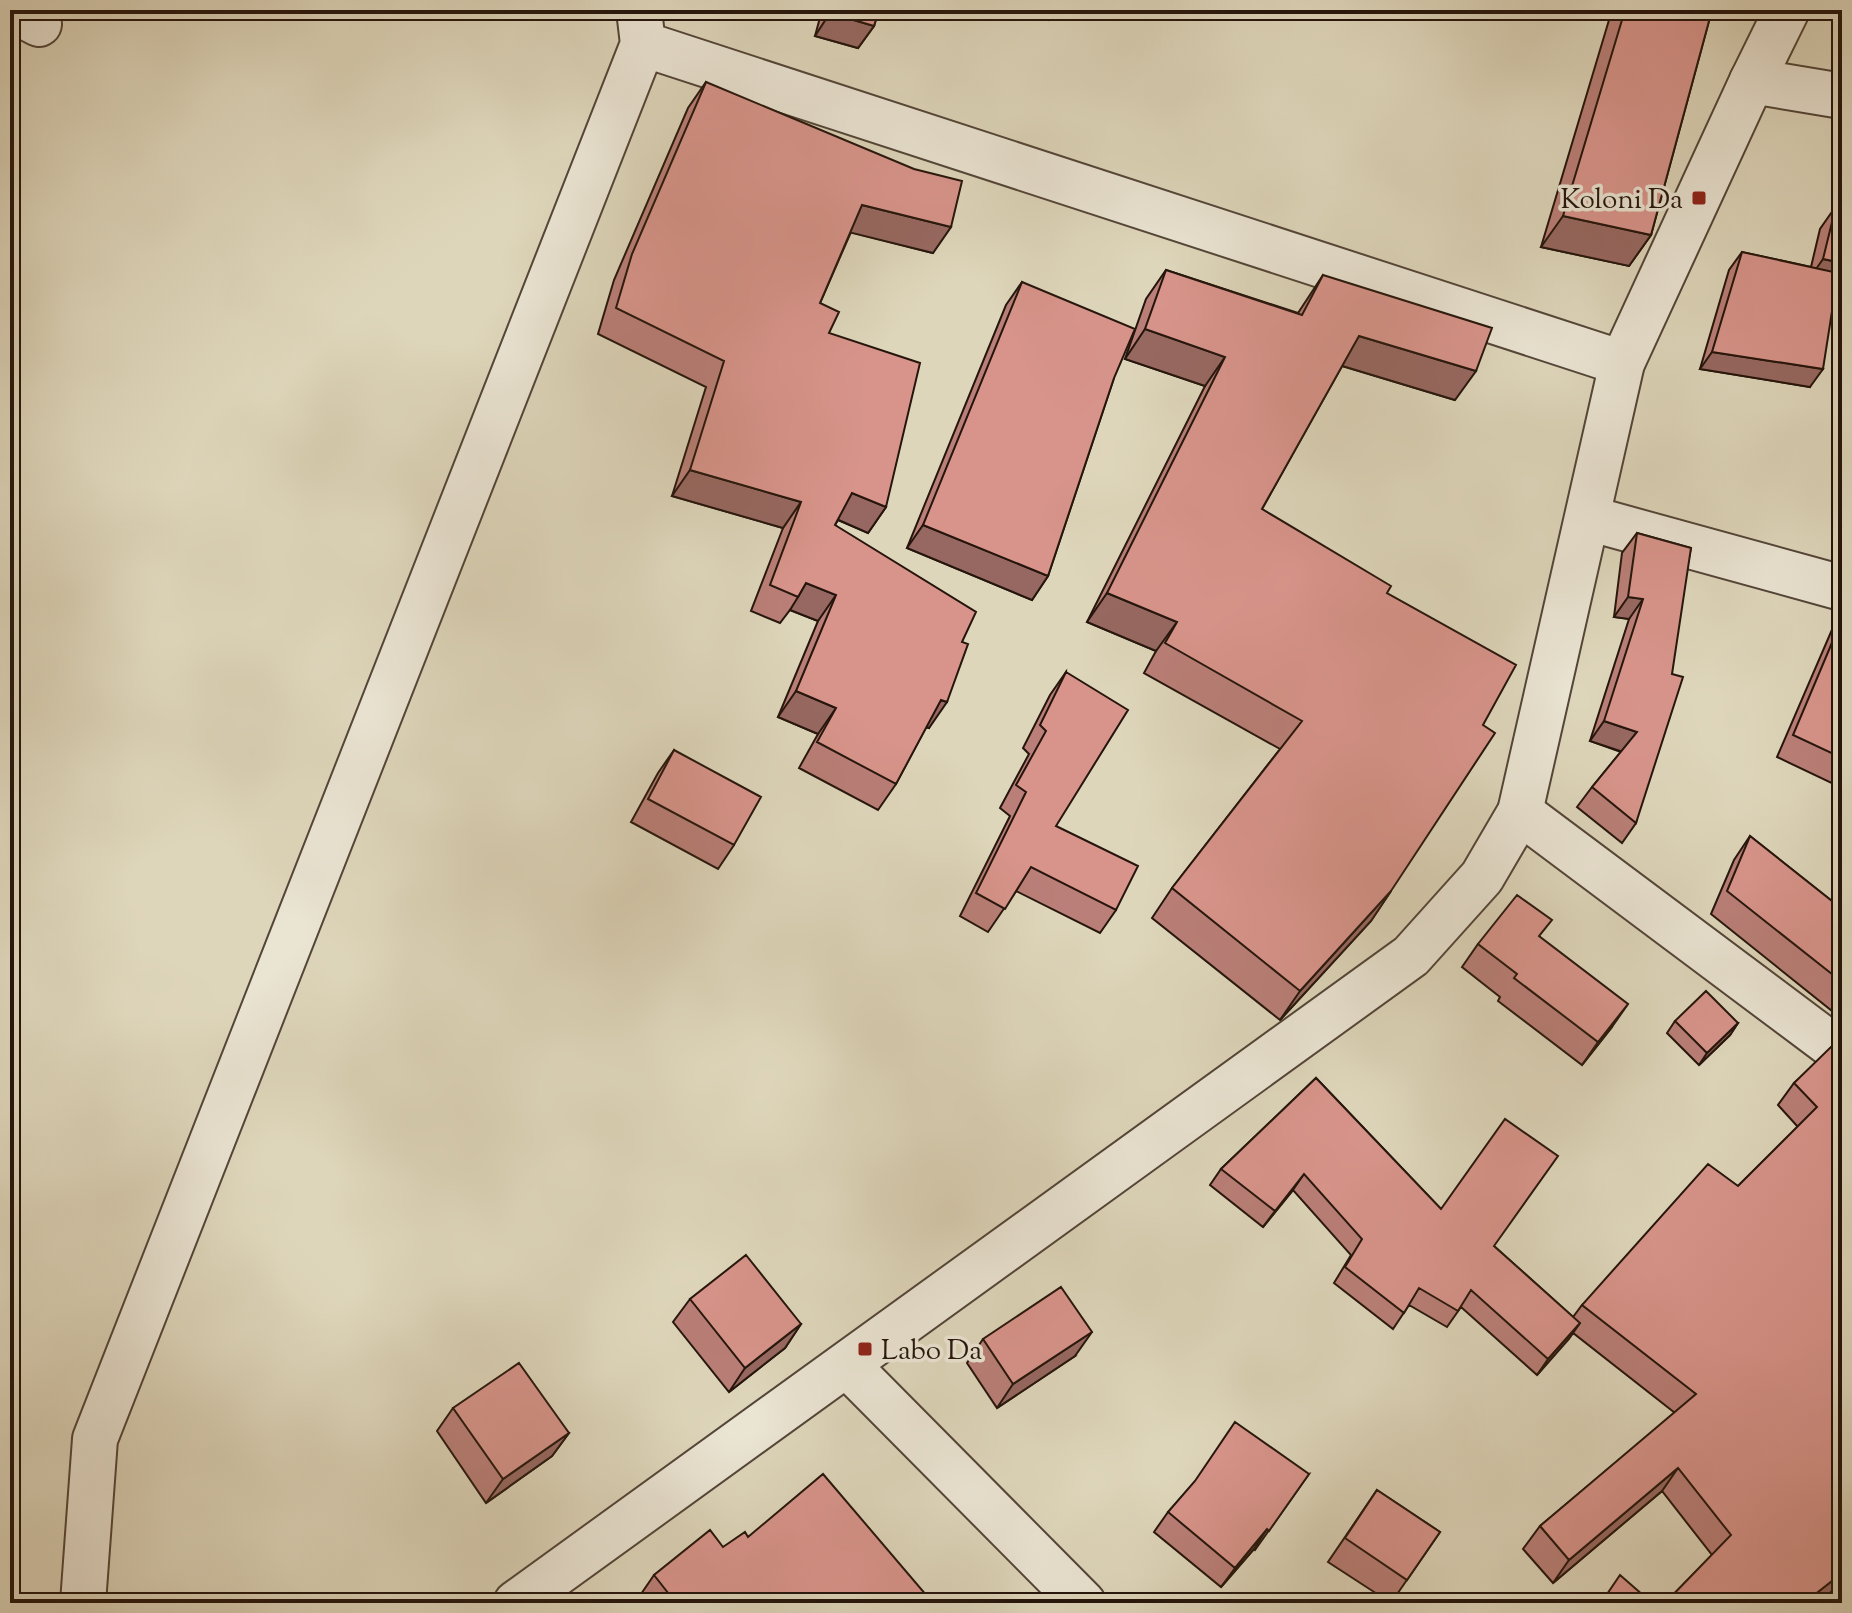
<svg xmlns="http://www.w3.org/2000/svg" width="1852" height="1613" viewBox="0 0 1852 1613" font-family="'Sorts Mill Goudy',serif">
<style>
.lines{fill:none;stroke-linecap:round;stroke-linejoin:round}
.minor-casing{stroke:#534538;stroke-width:48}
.tertiary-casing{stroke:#534538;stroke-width:48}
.minor{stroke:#eae4d3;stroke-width:44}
.tertiary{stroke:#eae4d3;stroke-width:44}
.wall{fill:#ba7f78;stroke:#25150c;stroke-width:2}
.shaded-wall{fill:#976861;stroke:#25150c;stroke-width:2}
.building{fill:#d8948b;stroke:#25150c;stroke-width:2}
.poi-dot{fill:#8f2418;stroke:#eae4d3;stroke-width:3}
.labels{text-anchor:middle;stroke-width:7;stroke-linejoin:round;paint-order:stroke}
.poi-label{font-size:28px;fill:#25150c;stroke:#eae4d3;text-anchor:end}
</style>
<rect width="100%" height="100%" fill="#ded6bb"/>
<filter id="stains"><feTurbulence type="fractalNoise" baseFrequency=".0025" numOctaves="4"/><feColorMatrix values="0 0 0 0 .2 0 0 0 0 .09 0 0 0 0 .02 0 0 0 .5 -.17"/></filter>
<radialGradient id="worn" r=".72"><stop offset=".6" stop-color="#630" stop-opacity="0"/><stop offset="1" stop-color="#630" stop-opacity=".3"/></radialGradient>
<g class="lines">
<!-- minor casing -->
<g class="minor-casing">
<path id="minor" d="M12,10l27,14
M643,44l979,319
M1752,81l90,15
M1588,518l254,70
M1520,812l310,232
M847,1365l236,238
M83,1603l12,-164 548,-1395 -4,-34"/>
</g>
<!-- tertiary casing -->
<g class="tertiary-casing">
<path id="tertiary" d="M516,1603l895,-647 71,-79 38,-65 102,-449 130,-282 35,-71"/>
</g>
<!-- minor -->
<use href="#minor" class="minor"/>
<!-- tertiary -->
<use href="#tertiary" class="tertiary"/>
</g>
<!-- wall -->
<path class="wall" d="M822,10h57l-5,16 -16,22 -43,-12z
M1612,10h100l-61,225 -22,31 -88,-19z
M706,82l227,171 -82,-21 -31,71 9,30 57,174 -18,26 -30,-13 -3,5 127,117 -33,86 -3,-1 -30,57 -18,26 -79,-42 19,-34 -40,-17 40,-96 -28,-11 -10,13 -29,-12 32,-83 -111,-32 34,-109 -108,-53 16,-54 74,-172z
M1836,206l6,1v83l-7,-1 -25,98 -110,-18 29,-99 13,-18 69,15 9,-38z
M1166,270l132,43 25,-38 132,125 -113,-34 -80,143 125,84 4,298 -20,30 -91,99 -128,-102 20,-30 108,-139 -136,-76 12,-22 -69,-29 118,-236 -80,-27 21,-60z
M1022,282l92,96 -66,198 -16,24 -125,-52 99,-243z
M1637,533l54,15 -55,275 -14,20 -45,-36 15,-20 29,-35 -31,-11 39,-122 -15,-2 8,-64z
M1842,613v175l-65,-31 57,-132z
M1066,672l-10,154 60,84 -16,23 -84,-42 -28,41 -28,-16 50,-100 -10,-8 29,-54 -6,-6 27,-53z
M674,750l60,95 -16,24 -87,-47 27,-49z
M1750,836l92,73v110l-131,-105 23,-54z
M1540,937l72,90 -30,38 -84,-64 2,-4 -38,-30 16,-23z
M1675,1021l63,2 -8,12 -31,30 -32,-32z
M1842,1045v531l-11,16 -14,11h-152l47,-48 -50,-64 -109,92 -30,-34 17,-23 135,-113 -102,-80 -36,42 -76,-68 -14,20 -38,-22 -16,24 -59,-46 17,-28 -58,-65 -30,37 -53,-42 11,-16 95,-91 125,131 53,37 79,71 9,-12 156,-119 60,-59 -20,-22 16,-22z
M690,1299l111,25 -16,24 -56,44 -56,-70z
M983,1339l92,17 -78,52 -30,-45z
M453,1408l116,25 -17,23 -66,47 -49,-72z
M1309,1474l-54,76 -1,-1 -33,38 -67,-55 14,-20z
M1377,1490l63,42 -49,71 -63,-41z
M748,1537l185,66h-290l-4,-6 15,-22z"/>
<!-- shaded-wall -->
<path class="shaded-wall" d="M1013,10h42l-7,10z
M1183,10h30l-6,8z
M830,13l44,13 -16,22 -43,-12z
M862,205l89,22 -18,26 -89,-22z
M1563,216l88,19 -22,31 -88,-19z
M1823,259l19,4v27l-35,-8z
M1145,329l80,28 -20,29 -80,-27z
M1359,336l117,35 -21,29 -116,-35z
M1712,352l111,17 -13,18 -110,-18z
M690,470l111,32 -18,26 -111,-32z
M852,493l34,14 -18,26 -34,-15z
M923,525l125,51 -16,24 -125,-52z
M806,583l30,12 -18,26 -28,-11 8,-13z
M1107,593l70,29 -21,29 -69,-29z
M1628,597l15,2 -14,20 -15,-2z
M796,691l40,17 -18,26 -40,-17z
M941,700l6,2 -18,26 -6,-2z
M1604,721l33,11 -14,20 -33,-11z
M1391,891l-20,30 -91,99 20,-29z
M1628,1004l-16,23 -30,38 16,-23z
M1738,1023l-8,12 -31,30 8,-12z
M1304,1174l-11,16 -30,37 12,-16z
M1580,1323l-11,16 -32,36 11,-16z
M801,1324l-16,24 -56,44 16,-24z
M1092,1332l-17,24 -78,52 16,-24z
M569,1433l-17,23 -66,47 17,-24z
M1678,1468l-16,23 -109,92 16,-23z
M1267,1529l-13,20 -33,38 14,-19z
M1842,1573v3l-11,16 -14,11h-13z"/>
<!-- building -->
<path class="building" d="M831,10h48l-5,16 -44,-13z
M1625,10h87l-61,225 -88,-19z
M706,82l208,87 48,12 -11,46 -89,-22 -42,98 19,9 -10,21 91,30 -34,144 -34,-14 -17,32 141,87 -14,30 6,2 -21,58 -6,-2 -45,84 -79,-42 19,-34 -40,-17 40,-96 -30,-12 -8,14 -28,-12 31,-83 -111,-32 34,-109 -108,-53 16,-54z
M1836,206l6,1v56l-19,-4z
M1742,252l96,21 -15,96 -111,-17z
M1166,270l136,45 21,-40 169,53 -16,43 -117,-35 -97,173 129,77 -4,7 129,72 -33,60 12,8 -104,158 -91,100 -128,-103 130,-167 -137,-78 12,-21 -70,-29 118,-236 -80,-28z
M1022,282l113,47 -21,49 -66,198 -125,-51z
M1637,533l54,15 -19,126 11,3 -47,146 -44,-36 45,-55 -33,-11 39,-122 -15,-2z
M1842,619v139l-49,-23z
M1066,672l62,38 -72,116 82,40 -22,44 -85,-43 -26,42 -29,-16 50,-101 -10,-7 30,-54 -6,-6z
M674,750l87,47 -27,48 -86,-46z
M1750,836l92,73v73l-115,-91z
M1517,895l35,25 -13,16 89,68 -30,38 -84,-64 3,-4 -39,-30z
M1706,991l32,32 -31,30 -32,-32z
M1835,1043l7,2v528l-38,30h-139l66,-68 -53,-67 -109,92 -29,-34 156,-132 -114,-89 126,-141 30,22 79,-79 -23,-24z
M1316,1078l125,131 64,-90 53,37 -64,90 86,77 -32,36 -77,-69 -13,21 -39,-23 -15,25 -59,-46 17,-28 -58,-65 -29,37 -54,-42z
M746,1255l55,69 -56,44 -55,-69z
M1061,1287l31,45 -79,52 -30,-45z
M519,1363l50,70 -66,46 -50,-71z
M1235,1422l74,52 -40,57 -2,-2 -32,39 -67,-56 27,-31z
M823,1474l110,129h-257l-22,-28 56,-45 13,17 22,-15 3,5z
M1377,1490l63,42 -33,48 -62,-42z
M1620,1575l32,28h-51z"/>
<!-- markers -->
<g class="poi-dot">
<rect x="1691" y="190" width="16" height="16" rx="4"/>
<rect x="857" y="1341" width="16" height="16" rx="4"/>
</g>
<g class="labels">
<!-- poi labels -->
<g class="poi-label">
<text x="1683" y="208">Koloni Da</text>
<text x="881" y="1359" text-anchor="start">Labo Da</text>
</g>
</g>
<!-- margin -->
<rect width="1852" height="1613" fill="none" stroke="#ded6bb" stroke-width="40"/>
<rect x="12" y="12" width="1828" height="1589" fill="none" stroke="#25150c" stroke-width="4"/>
<rect x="20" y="20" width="1812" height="1573" fill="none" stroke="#25150c" stroke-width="2"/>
<rect width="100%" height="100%" filter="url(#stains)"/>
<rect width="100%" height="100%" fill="url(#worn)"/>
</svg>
